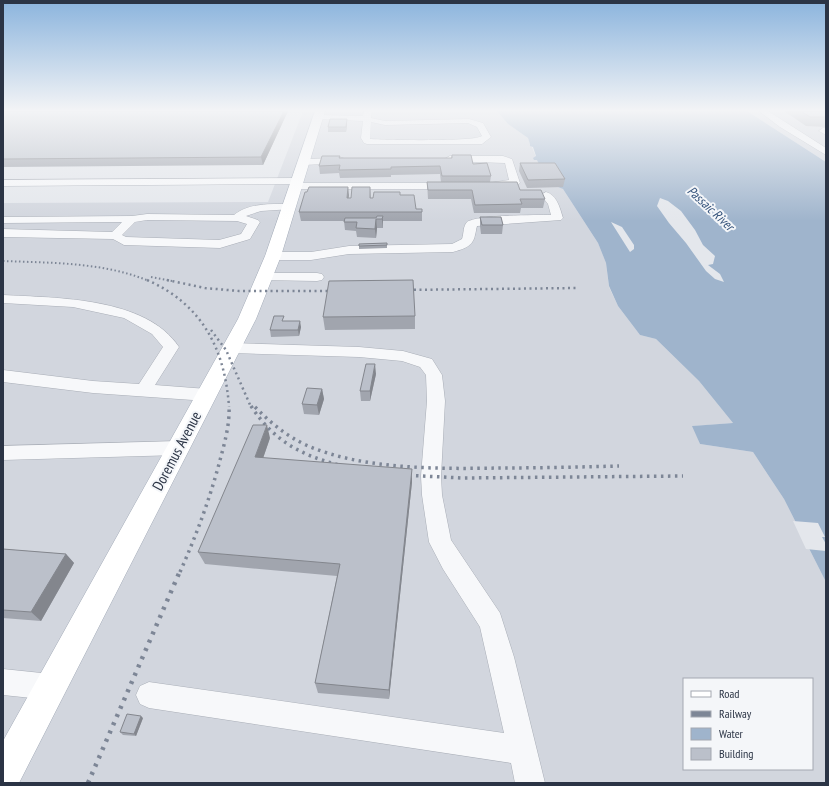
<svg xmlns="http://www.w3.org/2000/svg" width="829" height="786" viewBox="0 0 829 786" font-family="'PT Sans Narrow',sans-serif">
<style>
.built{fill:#d2d6de;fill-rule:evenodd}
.water{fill:#9fb4cc}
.pier{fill:#e4e7ec}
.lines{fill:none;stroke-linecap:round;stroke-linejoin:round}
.minor-casing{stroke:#a9aeb7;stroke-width:1}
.major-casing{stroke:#a3abb8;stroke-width:1}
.minor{fill:#f7f8fa;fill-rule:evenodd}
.major{fill:#fff;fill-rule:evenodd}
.rail-far3{stroke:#7d8696;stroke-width:2;stroke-dasharray:1.5 2.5;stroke-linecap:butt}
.rail-far2{stroke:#7d8696;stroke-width:2.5;stroke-dasharray:2 3.5;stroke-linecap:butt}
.rail-far1{stroke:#7d8696;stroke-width:3.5;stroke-dasharray:2.5 4.5;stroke-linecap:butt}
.rail{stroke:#7d8696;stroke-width:4.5;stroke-dasharray:3 6;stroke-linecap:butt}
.wall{fill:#a1a5ae}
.shaded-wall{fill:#83868d}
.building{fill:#bbc0ca;stroke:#83868d}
.labels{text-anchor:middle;stroke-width:4;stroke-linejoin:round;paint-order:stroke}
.far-water-label{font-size:13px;font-style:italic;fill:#34527a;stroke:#f4f6f9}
.street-label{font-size:15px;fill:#2b3445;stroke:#f4f6f9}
</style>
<rect width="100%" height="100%" fill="#e4e7ec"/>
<!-- built -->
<path class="built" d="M303,111h194l11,13 20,14 14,33 21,18 35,54 8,20 3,24 9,19 22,29 16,4 43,42 34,42 -40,3 7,18 53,8 31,47 42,83v201h-823v-580l265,-1zM684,679h128v90h-128z
M747,111h79v51z"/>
<!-- water -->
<path class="water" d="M497,111h250l79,51v420l-42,-83 -31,-47 -53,-8 -8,-18 41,-3 -34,-42 -43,-42 -16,-4 -22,-29 -9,-20 -3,-23 -8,-20 -35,-54c-13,-4 -21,-18 -26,-29h-3l-1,-2 3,-2 -3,-9 -3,-1v-2l-2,-6 -20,-14z"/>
<!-- pier -->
<path class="pier" d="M660,198l8,3 13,10 14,19 8,15 12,11 -2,8 -5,1 12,9 4,8 -9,-3 -9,-8 -20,-28 -17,-20 -12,-17z
M611,222l11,5 12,18v4l-4,3z
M793,521l25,2 7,14h-3l4,7v7l-20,-2z"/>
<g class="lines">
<!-- minor casing -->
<g class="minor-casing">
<path id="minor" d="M364,111h8l-1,7 14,3 84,-2 14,4 8,14 -9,7h-115l-3,-1 -3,-5 2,-17 -45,-2 -4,-2 4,-2 45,1zM371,122l14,3 83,-2 9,4 5,9c-7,6 -98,4 -112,3z
M759,111h9l58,37v7l-46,-28z
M823,128h3v7l-7,-4z
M450,156h53l9,3 8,24 -5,3 -26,1 -1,-2 1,-2 20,-3 -4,-17 -58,-2 -2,-2z
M343,158l5,3 -2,2 -43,2 -5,-3 5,-3z
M296,178l4,1 1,2 -1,2h151l5,3 -5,3h-156l-4,-1 -1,-2 1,-2 -288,2v-6z
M546,192c11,3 14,16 17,26l-2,2 -84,6c-1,3 -1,6 -2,9 -2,12 -12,14 -22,17l-104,2 -38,6h-38l-4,-1 -2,-3 2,-3 4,-1h38l38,-6 103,-2 10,-5c2,-6 1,-13 5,-17 9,-7 69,-7 84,-7l-3,-11 -7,-9z
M288,204l5,3 -1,2 -31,2 -15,5 12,4 2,2 -10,17 -30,9 -96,-3 -11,-6 -110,-2v-8l109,3 10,-10 -119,1v-6l129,-1 15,-2 87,1c15,-12 36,-11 54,-11zM147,220l90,1 10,3 -6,10 -22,6 -93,-3 -4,-2 13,-13z
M264,273h53l5,1 2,3 -2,3 -5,1 -58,-1 -2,-3 2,-3z
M3,295c54,3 143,2 176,52l-24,38 52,4 6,2 3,4 -3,4 -6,2 -114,-8 -90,-11v-12l90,11 46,3 24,-37 -11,-13 -28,-16 -51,-11 -70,-4z
M232,343l127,4 44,4 29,8 10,16 3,26 -4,75 1,19 9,45 49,73 14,44 31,126h-30l-4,-20 -362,-55 -9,-4 -4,-9 4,-9 9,-4 355,51 -24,-106 -37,-58 -14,-27 -7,-47 -1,-19 6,-75 -1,-26 -6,-8 -18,-6 -43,-4 -127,-4 -5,-2 -3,-3 3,-3z
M179,441l7,2 2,5 -2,5 -7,2 -176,5v-14z
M3,669l48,5 9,4 4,9 -4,9 -9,4 -48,-5z"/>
</g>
<!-- major casing -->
<g class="major-casing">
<path id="major" d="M315,111h10l-44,145 -25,63 -237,464h-16v-42l235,-422 27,-63z"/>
</g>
<!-- minor -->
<use href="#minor" class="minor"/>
<!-- major -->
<use href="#major" class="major"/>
<!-- rail-far3 -->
<path class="rail-far3" d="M3,261c49,2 100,1 146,20
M151,277l21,4"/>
<!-- rail-far2 -->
<path class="rail-far2" d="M147,280c55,24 78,69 82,127
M167,280l38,8 34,3h100
M403,290l175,-2
M211,330l15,20 25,57"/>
<!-- rail-far1 -->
<path class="rail-far1" d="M251,406c22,34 49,49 88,59
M255,407c16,16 30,28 51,38 56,25 134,24 195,23 39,0 79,-1 118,-2
M402,475l60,3 221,-2
M180,572c16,-36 29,-71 39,-108 5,-19 11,-39 10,-58"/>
<!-- rail -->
<path class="rail" d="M88,783l92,-212"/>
</g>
<!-- wall -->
<path class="wall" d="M3,111h285l-25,54 -260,2z
M784,111h42v16l-20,-1z
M347,124l-1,8h-18v-5z
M452,155l21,9 18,12 -1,6 30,8 25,9 -2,9h-22l-1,5h-46l-3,-14h-43l-1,-17h14l-1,-8 -49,1v2l-51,1 -1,-5 -19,1 -1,-8 21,-10v2h111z
M520,163l45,16 -2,8 -36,1 -8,-17z
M348,187v11h3l19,-11 1,11 29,-3 16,14h6v12h-39v7h-6l-1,10 -19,-1 -1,-6 -11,-1 -1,-9h-43l-2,-9z
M480,217l23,8 -1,9h-21l-1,-8z
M387,243v5l-28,1v-5z
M415,316v13l-90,1 -2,-13z
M285,321l16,6 -2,9 -28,1 -1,-7z
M376,374l-6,27h-9l-1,-10z
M322,389l2,10 -5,16 -15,-1 -2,-10z
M270,438l-7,20 149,24 -23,217 -71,-6 -3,-10 22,-107 -132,-12 -7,-12z
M3,549l63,5 8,9 -33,58 -38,-3z
M143,718l-7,18 -13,-1 -3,-3z"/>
<!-- shaded-wall -->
<path class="shaded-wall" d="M284,111h4l-25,54 -2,-8z
M347,119v5l-1,8v-5z
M348,187l1,8 -1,12 -1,-9z
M383,216v12l-1,-9z
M376,219l1,9 -1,10 -1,-9z
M300,321l1,6 -2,9 -1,-6z
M375,364l1,10 -6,27v-10z
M322,389l2,10 -5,16 -2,-10z
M267,425l3,13 -11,32 -4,-13z
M412,469v13l-23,217v-9z
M66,554l8,9 -33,58 -10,-9z
M141,716l2,2 -7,18 -2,-2z"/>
<!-- building -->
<path class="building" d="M3,111h281l-23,46 -258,2z
M801,111h25v6h-16z
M330,119h17l-1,8h-18z
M452,155h19l2,9 14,-1 4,13h-49l-2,-10 -49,1v2l-52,1 1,-5 -21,1 3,-10h18l-1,2h113z
M520,163h35l10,16 -37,1z
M427,182h90l3,8h21l4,9h-25l2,5 -47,1 -3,-15h-44z
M309,187h39l-1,11h4l1,-11h18v11h3l1,-6h26v3h14l2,14h6v3h-123l6,-20h2z
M377,216h6l-1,3h-6l-1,10 -19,-1 1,-6h-13l1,-4h31z
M480,217h21l2,8h-21z
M387,243v2l-28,1v-2z
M413,280l2,36 -92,1 6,-36z
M274,316h10l-2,5h18l-2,9h-28z
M366,364h9l-5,27h-10z
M307,388l15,1 -5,16 -15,-1z
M253,425h14l-12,32 157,12 -23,221 -74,-7 25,-119 -142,-12z
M3,549l63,5 -35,58 -28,-2z
M127,714l14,2 -7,18 -14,-2z"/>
<!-- sky -->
<linearGradient id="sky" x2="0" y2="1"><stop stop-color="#8bb4dd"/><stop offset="0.5" stop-color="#f3f4f6"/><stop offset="1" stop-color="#f3f4f6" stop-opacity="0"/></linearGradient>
<rect width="829" height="221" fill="url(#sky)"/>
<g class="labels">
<!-- far-water labels -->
<g class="far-water-label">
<text transform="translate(711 208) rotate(43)" y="5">Passaic River</text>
</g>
<!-- street labels -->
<g class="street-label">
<text transform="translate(177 451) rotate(-62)" y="5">Doremus Avenue</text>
</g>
</g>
<!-- border -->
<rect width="829" height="786" fill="none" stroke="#2b3445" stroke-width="8"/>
<!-- legend -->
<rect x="683" y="678" width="130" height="92" fill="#f4f6f9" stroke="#a4a8b1"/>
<rect x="691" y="691" width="20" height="6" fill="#ffffff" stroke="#a4a8b1"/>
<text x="719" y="698" font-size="12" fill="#2b3445">Road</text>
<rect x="691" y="711" width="20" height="6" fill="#7d8696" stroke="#a4a8b1"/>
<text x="719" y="718" font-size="12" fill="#2b3445">Railway</text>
<rect x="691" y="728" width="20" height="12" fill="#9fb4cc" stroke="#a4a8b1"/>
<text x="719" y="738" font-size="12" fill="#2b3445">Water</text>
<rect x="691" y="748" width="20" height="12" fill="#bbc0ca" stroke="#a4a8b1"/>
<text x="719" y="758" font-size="12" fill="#2b3445">Building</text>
</svg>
